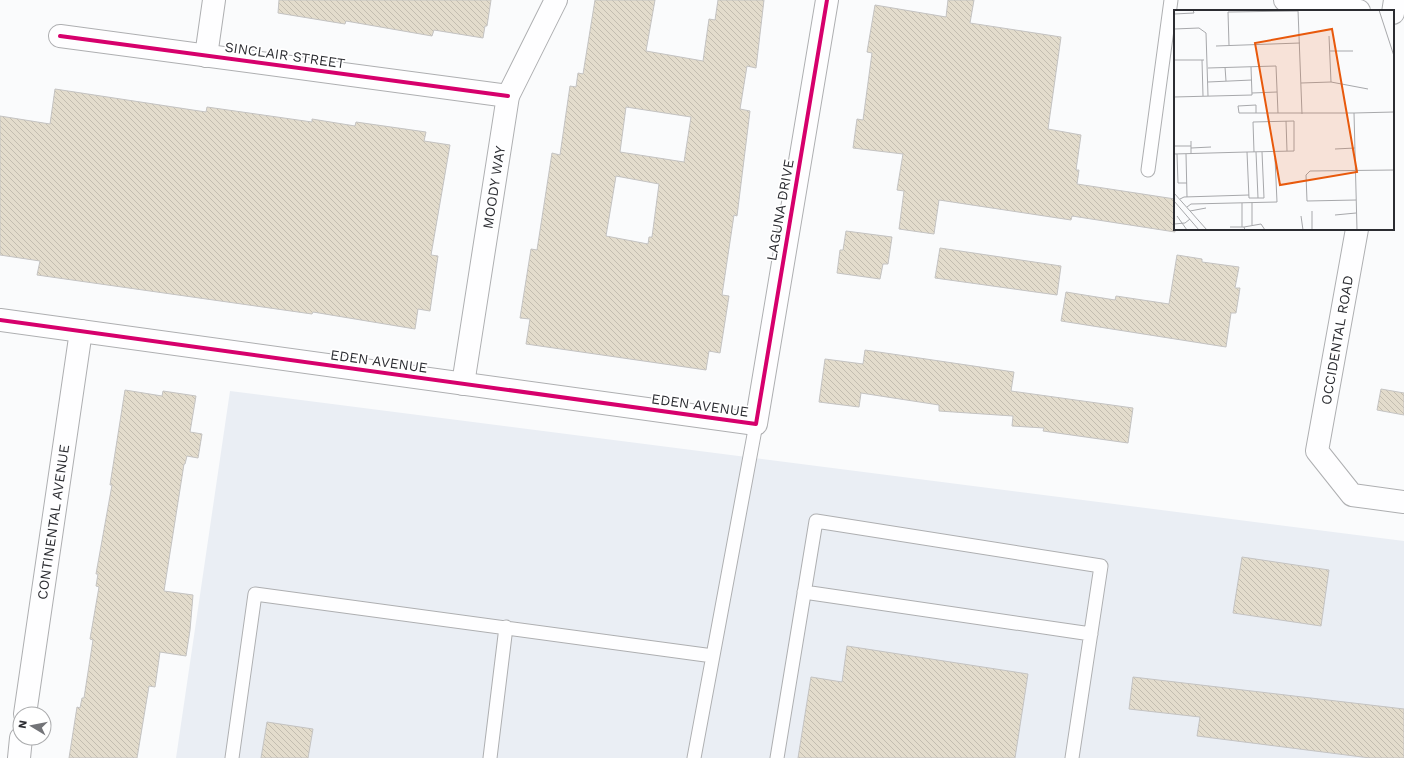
<svg xmlns="http://www.w3.org/2000/svg" width="1404" height="758" viewBox="0 0 1404 758" font-family="'Work Sans',sans-serif">
<style>
.built{fill:#eaeef4}
.building{fill:url(#building-back-hatch);stroke:#c4c3c2;fill-rule:evenodd}
.lines{fill:none;stroke-linecap:round;stroke-linejoin:round}
.lane-casing{stroke:#aeafb1;stroke-width:15}
.street-casing{stroke:#aeafb1;stroke-width:24}
.lane{stroke:#fefeff;stroke-width:13}
.street{stroke:#fefeff;stroke-width:22}
.cycleway-casing{stroke:#fff;stroke-width:6}
.cycleway{stroke:#d6006c;stroke-width:4}
.labels{text-anchor:middle;stroke-width:3.5;stroke-linejoin:round;paint-order:stroke}
.street-label{font-size:14px;fill:#2b2c31;stroke:#fff}
.inset-road{fill:none;stroke:#a7a8ab;stroke-width:1}
.view{fill:#e8590c;fill-opacity:0.15;stroke:#e8590c;stroke-width:2}
.inset-edge{fill:none;stroke:#2b2c31;stroke-width:2}
</style>
<defs>
<pattern id="building-back-hatch" width="6" height="6" patternUnits="userSpaceOnUse"><rect width="6" height="6" fill="#e3dccc"/><path d="M-1 5l2 2M0 0l6 6M5-1l2 2" fill="none" stroke="#c3bdb0"/></pattern>
</defs>
<rect width="100%" height="100%" fill="#fafbfc"/>
<!-- built -->
<path class="built" d="M230,391l1174,150v217h-1228z"/>
<!-- building -->
<path class="building" d="M279,0h212l-4,26h-2l-2,12 -49,-8 -2,6 -86,-15 -1,3 -67,-11z
M595,0h60l-9,51 57,10 6,-42 6,1 3,-20h46l-8,68 -9,-2 -7,43 10,2 -13,105 -3,-1 -12,80 7,1 -9,57 -11,-2 -3,19 -180,-26 4,-25 -10,-1 11,-69 6,1 15,-97 8,2 10,-69 6,1 2,-14 5,1zM626,107l65,10 -7,45 -64,-10zM616,176l43,8 -7,53h-3l-1,7 -42,-8z
M948,0h26l-4,23 91,14 -13,92 33,6 -5,35h3l-2,14 98,15v33l-103,-16 -1,4 -132,-20 -5,34 -35,-5 5,-38 -7,-1 6,-36 -50,-6 4,-29 6,1 9,-67 -5,-1 8,-47 71,12z
M55,89l151,23 1,-5 105,15v-3l43,7 1,-4 70,10 -2,9 26,4 -19,110 7,1 -8,55 -12,-2 -3,20 -102,-17 -1,2 -275,-39 3,-14 -40,-6v-139l50,8z
M846,231l46,6 -4,27h-5l-3,15 -43,-6 3,-23h3z
M940,248l121,18 -4,29 -122,-17z
M1177,255l25,4v3l37,5 -4,21h5l-4,25h-5l-5,34 -165,-26 5,-29 49,8 1,-4 53,8z
M865,350l149,22 -3,19 122,17 -5,35 -85,-12 1,-3 -32,-2 1,-10 -74,-5v-6l-78,-12 -2,14 -40,-5 6,-43 38,5z
M1381,389l23,4v22l-27,-5z
M125,390l37,6 1,-5 33,5 -6,36 12,2 -4,24 -11,-2 -2,8h-1l-20,127 29,4 -3,35 -4,26 -26,-4 -5,35 -6,-1 -12,72h-68l8,-51 3,1 2,-10h2l9,-58 -3,-1 9,-52 -3,-1 2,-12h-2l16,-89h-2z
M1242,557l87,13 -8,56 -88,-13z
M847,646l181,28 -13,84h-217l13,-81 31,5z
M1133,677l271,32v49h-34l-173,-22 3,-19 -71,-8z
M267,722l46,7 -5,29h-47z"/>
<g class="lines">
<!-- lane casing -->
<g class="lane-casing">
<path id="lane" d="M1148,170l23,-170
M804,592l287,42
M232,758l23,-164 458,62
M490,758l16,-131
M694,758l62,-334
M777,758l39,-237 285,45 -29,192"/>
</g>
<!-- street casing -->
<g class="street-casing">
<g id="street">
<path d="M1285,0l74,11"/>
<path d="M1393,13l2,-13"/>
<path d="M60,36l448,60"/>
<path d="M206,56l8,-56"/>
<path d="M1357,229l-40,222 35,44 52,7"/>
<path d="M0,320l756,104 71,-424"/>
<path id="s1" d="M463,384l45,-288 48,-96"/>
<path id="s2" d="M25,714l56,-383"/>
<path d="M19,758l2,-20"/>
</g>
</g>
<!-- lane -->
<use href="#lane" class="lane"/>
<!-- street -->
<use href="#street" class="street"/>
<!-- cycleway casing -->
<g class="cycleway-casing">
<path id="cycleway" d="M60,36l448,60
M0,320l756,104 71,-424"/>
</g>
<!-- cycleway -->
<use href="#cycleway" class="cycleway"/>
</g>
<g class="labels">
<!-- street labels -->
<g class="street-label">
<text transform="translate(285 55) rotate(8)" y="5">SINCLAIR STREET</text>
<text dy="5" stroke="none"><textPath href="#s1" startOffset="199">MOODY WAY</textPath></text>
<text transform="translate(780 210) rotate(-80)" y="5">LAGUNA DRIVE</text>
<text transform="translate(1337 340) rotate(-80)" y="5">OCCIDENTAL ROAD</text>
<text transform="translate(379 361) rotate(8)" y="5">EDEN AVENUE</text>
<text transform="translate(700 405) rotate(8)" y="5">EDEN AVENUE</text>
<text dy="5" stroke="none"><textPath href="#s2" startOffset="194">CONTINENTAL AVENUE</textPath></text>
</g>
</g>
<!-- overview -->
<g transform="translate(1174 10)">
<rect width="220" height="220" fill="#fafbfc"/>
<path class="inset-road" d="M124,0l4,104M205,0l15,46M54,2l70,-1M54,2l1,33M0,4l20,-1 -1,-3M0,19l25,-1 7,5 2,63M155,26l2,46M42,36l84,-3M156,41h23M0,50h30M28,50l1,36M51,57l1,14M34,58l68,-2 2,47M34,72l44,-2M127,73l30,-1 37,7M78,83l25,-1M0,87l78,-2 -1,-28M82,103v-8l-18,1 1,7h115l40,-1M180,103l3,117M112,111l1,30M17,131v13M0,136h17M17,138l20,-1M161,139l20,-1M73,142l2,46h15l-2,-46M82,142l2,46M0,144l73,-2 47,-1v-30l-41,1 1,30M3,144l1,29h9M12,144l1,43M0,183l33,37M6,189l4,-2 65,-2M182,190l-49,1 -1,-26 4,-4 84,-1M0,191l25,29M78,192v23M68,193v24M13,197l4,-3 86,-2 -2,-44M16,201l16,-3M138,201v19M161,205l21,-2M3,206l10,14M127,206l2,14M0,214l11,-1 5,-4M56,217h14l1,3M70,217l17,-3 4,6"/>
<path class="view" d="M158,19l25,143 -77,13 -25,-142z"/>
<rect width="220" height="220" class="inset-edge"/>
</g>
<!-- north arrow -->
<g transform="translate(32 726) rotate(280)"><circle r="19" fill="#ffffff" stroke="#aaabad"/>
<path d="M0-3L7 15L0 10L-7 15Z" fill="#737478"/>
<text y="-6" font-size="11" font-weight="bold" text-anchor="middle" fill="#2b2c31">N</text>
</g>
</svg>
